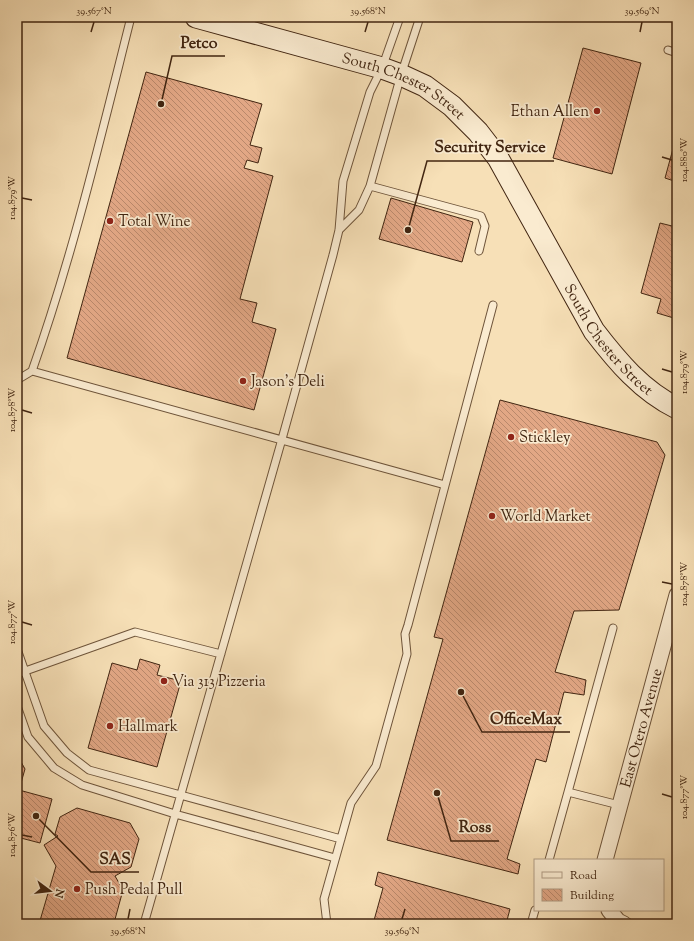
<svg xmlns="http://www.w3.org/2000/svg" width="694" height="941" viewBox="0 0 694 941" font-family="'Sorts Mill Goudy',serif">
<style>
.building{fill:url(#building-back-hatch);stroke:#412511}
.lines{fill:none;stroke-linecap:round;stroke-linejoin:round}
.lane-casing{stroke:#6e543a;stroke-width:9}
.street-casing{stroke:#6e543a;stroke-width:17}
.secondary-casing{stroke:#412511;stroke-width:23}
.lane{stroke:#faebd0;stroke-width:7}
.street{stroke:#faebd0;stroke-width:15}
.secondary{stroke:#faebd0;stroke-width:21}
.ticks{fill:none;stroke:#412511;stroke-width:1.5}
.poi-dot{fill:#8f2418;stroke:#faebd0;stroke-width:1.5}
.labels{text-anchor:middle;stroke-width:3.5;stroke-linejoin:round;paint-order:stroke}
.street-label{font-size:15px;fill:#412511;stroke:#faebd0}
.poi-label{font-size:15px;fill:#412511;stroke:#faebd0;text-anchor:start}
.leader{fill:none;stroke:#412511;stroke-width:1.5}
.callout-dot{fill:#412511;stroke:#faebd0;stroke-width:1.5}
.callout-label{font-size:16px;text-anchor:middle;font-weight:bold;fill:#412511;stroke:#faebd0;stroke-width:3.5;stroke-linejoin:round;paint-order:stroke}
.neatline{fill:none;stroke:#412511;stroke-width:1.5}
.ticks-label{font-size:10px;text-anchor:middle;fill:#412511}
</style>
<defs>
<pattern id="building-back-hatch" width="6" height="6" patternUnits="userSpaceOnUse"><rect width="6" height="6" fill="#e2a785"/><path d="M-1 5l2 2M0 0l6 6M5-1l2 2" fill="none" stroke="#b9886b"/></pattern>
</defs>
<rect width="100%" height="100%" fill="#f7e0b7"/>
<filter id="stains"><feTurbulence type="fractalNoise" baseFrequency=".005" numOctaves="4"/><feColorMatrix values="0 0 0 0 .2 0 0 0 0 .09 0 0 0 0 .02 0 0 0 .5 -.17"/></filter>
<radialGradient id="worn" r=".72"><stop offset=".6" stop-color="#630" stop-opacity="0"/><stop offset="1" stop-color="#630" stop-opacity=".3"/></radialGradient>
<!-- building -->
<path class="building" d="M583,48l58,15 -29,111 -59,-16z
M146,72l116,32 -12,41 12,3 -4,15 -11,-3 -3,8 29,8 -33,123 17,4 -5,19 24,7 -22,81 -187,-52z
M677,134v48l-12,-4z
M391,198l82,24 -11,40 -83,-23z
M677,222v97l-20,-6 4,-14 -20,-6 19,-70 16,4z
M500,400l157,42 8,13 -46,155 -45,1 -19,61 31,8 -2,15 -20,-3 -18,70 -10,-3 -29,100 13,5 -2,10 -131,-34 56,-201 -9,-2z
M140,659l20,6 -3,10 24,6 -24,86 -69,-19 24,-85 25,7z
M17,760h3l5,9 -6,21 33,9 -12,44 -23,-6z
M77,808l53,15 9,16 -8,28 -16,9 8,14 -9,33 3,1h-78l17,-58 -12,-21 14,-9 -3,-2 5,-17z
M378,872l132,37 -4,15h-133l10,-36 -8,-3z"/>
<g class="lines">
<!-- lane casing -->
<g class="lane-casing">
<path id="lane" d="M131,17c-30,119 -58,238 -99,354l413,114
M668,50l9,3
M370,186l111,30 4,10 -6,25
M339,230l20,-20 11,-24 31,-111 19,-58
M17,380l15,-9
M17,649l27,77 23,27 22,17 252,69
M17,674l118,-42 86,22
M17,706l11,31 26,31 28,17 93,29 160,44
M568,792l45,-164
M549,860l19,-68 51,13
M144,924l138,-485 51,-184 6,-25 4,-49 27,-89 12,-24 18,-51
M327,924l-3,-25 27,-96 25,-37 31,-112 -2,-20 3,-9 85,-320
M531,924l4,-14"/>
</g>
<!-- street casing -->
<g class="street-casing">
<g id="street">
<path id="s1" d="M605,860l72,-265"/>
<path d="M609,910l9,11 6,3"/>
</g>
</g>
<!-- secondary casing -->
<g class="secondary-casing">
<g id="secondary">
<path id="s2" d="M196,17l186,51 19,7 24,11 27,20 26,26 20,26 96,173c23,30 48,60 83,77"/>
</g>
</g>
<!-- lane -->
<use href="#lane" class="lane"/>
<!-- street -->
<use href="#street" class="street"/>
<!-- secondary -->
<use href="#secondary" class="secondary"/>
</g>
<!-- ticks -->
<path class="ticks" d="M91,32l3,-10M365,32l3,-10M640,32l2,-10M662,157l10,3M22,198l10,2M662,369l10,3M22,410l10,3M662,582l10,2M22,622l10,3M662,794l10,3M22,835l10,2M128,919l2,-10M402,919l3,-10"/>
<!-- markers -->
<g class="poi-dot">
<circle cx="597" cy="111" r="4"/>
<circle cx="110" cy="221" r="4"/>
<circle cx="243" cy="381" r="4"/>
<circle cx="511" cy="437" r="4"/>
<circle cx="492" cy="516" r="4"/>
<circle cx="164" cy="681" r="4"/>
<circle cx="110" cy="726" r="4"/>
<circle cx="77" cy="889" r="4"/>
</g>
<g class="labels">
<!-- street labels -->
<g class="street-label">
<text dy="5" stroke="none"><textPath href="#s2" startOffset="220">South Chester Street</textPath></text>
<text dy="5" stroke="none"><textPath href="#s2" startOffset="556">South Chester Street</textPath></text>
<text dy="5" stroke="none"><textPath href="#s1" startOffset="137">East Otero Avenue</textPath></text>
</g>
<!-- poi labels -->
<g class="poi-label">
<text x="589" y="116" text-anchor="end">Ethan Allen</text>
<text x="118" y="226">Total Wine</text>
<text x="251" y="386">Jason's Deli</text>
<text x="519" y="442">Stickley</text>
<text x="500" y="521">World Market</text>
<text x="172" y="686">Via 313 Pizzeria</text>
<text x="118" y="731">Hallmark</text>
<text x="85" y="894">Push Pedal Pull</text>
</g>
</g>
<!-- callouts -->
<path class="leader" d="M161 104L172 56H225M408 230L427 161H554M461 692L482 732H570M437 793L451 841H499M36 816L91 872H139"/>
<g class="callout-dot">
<circle cx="161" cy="104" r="4"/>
<circle cx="408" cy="230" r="4"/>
<circle cx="461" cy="692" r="4"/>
<circle cx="437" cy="793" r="4"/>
<circle cx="36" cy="816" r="4"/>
</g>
<g class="callout-label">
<text x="199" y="48">Petco</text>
<text x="490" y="152">Security Service</text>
<text x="526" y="724">OfficeMax</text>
<text x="475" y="832">Ross</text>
<text x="115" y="864">SAS</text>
</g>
<!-- margin -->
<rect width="694" height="941" fill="none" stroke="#f7e0b7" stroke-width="44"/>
<!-- legend -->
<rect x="534" y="859" width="130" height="52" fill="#faebd0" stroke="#b09c84"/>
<rect x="542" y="872" width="20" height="6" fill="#faebd0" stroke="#b09c84"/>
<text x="570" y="879" font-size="12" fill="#412511">Road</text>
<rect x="542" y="889" width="20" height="12" fill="url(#building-back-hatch)" stroke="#b09c84"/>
<text x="570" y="899" font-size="12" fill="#412511">Building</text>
<!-- north arrow -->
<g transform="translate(50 891) rotate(105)" stroke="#faebd0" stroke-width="3" paint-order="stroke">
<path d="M0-3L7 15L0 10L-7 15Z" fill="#412511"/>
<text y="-6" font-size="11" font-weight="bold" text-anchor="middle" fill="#412511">N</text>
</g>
<rect x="22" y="22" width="650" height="897" class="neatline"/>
<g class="ticks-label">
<text x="94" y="14">39.567°N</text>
<text x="368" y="14">39.568°N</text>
<text x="642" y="14">39.569°N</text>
<text transform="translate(683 160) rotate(-90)" y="4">104.880°W</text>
<text transform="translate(11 198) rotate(-90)" y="4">104.879°W</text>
<text transform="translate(683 372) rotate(-90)" y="4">104.879°W</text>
<text transform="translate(11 410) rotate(-90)" y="4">104.878°W</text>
<text transform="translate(683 584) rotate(-90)" y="4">104.878°W</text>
<text transform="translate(11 622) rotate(-90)" y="4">104.877°W</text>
<text transform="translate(683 797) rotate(-90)" y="4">104.877°W</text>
<text transform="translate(11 835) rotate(-90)" y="4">104.876°W</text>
<text x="128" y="934">39.568°N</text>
<text x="402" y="934">39.569°N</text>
</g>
<rect width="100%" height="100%" filter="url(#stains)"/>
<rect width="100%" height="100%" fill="url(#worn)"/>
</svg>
